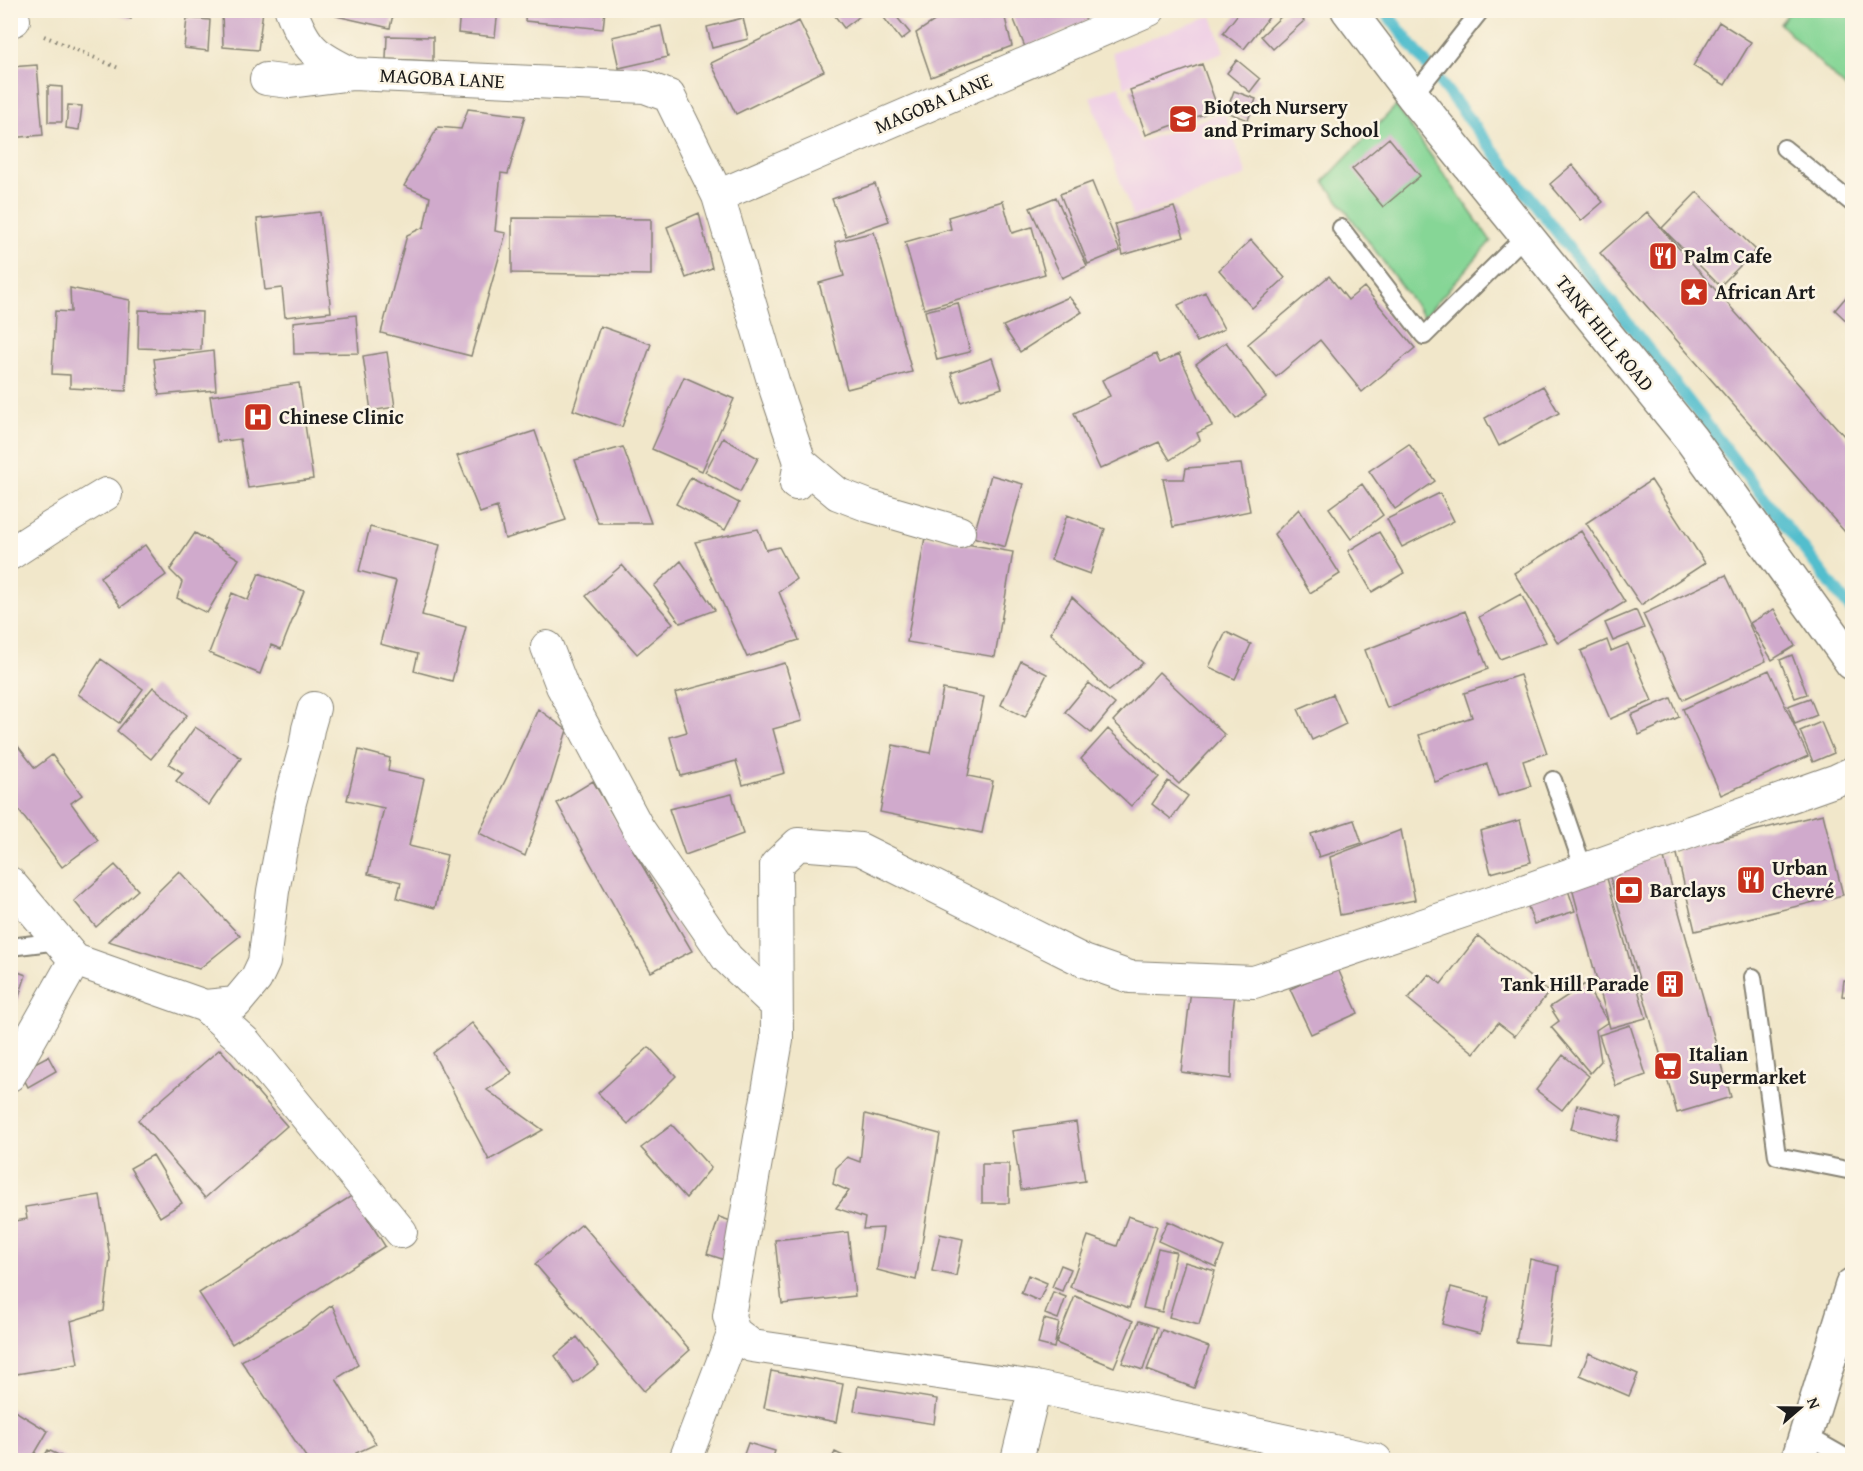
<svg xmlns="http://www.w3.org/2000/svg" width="1863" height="1471" viewBox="0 0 1863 1471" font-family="'Gentium Book Plus',serif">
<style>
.built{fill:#efd0e5}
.green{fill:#86d696;stroke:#517959;stroke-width:1.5}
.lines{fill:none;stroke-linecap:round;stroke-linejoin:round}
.stream{stroke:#52becd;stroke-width:12}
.building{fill:#d0aacc}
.service-casing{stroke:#868273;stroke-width:20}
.minor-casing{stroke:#868273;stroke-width:34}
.tertiary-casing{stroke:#868273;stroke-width:36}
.path{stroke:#868273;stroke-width:4;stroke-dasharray:1.5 4.5;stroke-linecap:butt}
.service{stroke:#fff;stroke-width:16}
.minor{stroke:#fff;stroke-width:32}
.tertiary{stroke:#fff;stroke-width:33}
.labels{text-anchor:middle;stroke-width:5;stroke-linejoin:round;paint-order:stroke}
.street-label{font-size:20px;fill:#1c1c1c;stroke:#fcf5e5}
.poi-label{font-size:20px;font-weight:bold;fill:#1c1c1c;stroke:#fcf5e5;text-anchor:start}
</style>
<rect width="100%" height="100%" fill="#fcf5e5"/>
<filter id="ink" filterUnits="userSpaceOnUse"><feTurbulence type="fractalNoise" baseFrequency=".0167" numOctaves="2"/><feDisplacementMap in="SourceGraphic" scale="12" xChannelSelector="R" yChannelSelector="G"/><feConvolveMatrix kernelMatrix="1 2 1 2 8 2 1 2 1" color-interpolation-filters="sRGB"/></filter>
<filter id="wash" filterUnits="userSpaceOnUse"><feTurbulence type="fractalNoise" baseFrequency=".008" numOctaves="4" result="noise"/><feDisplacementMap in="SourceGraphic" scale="24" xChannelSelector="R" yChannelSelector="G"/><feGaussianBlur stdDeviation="1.35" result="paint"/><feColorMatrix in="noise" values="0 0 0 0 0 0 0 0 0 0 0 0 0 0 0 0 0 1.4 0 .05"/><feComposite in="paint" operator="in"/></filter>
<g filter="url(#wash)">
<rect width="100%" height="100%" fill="#f1e7ca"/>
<!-- built -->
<path class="built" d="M1212,16l12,36 -99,35 -13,-35z
M1119,86l21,56 84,-30 23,63 -114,42 -43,-120z"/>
<!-- green -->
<path class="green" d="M1791,10l61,1v83l-72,-70z
M1396,106l95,135 -67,76 -100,-136z"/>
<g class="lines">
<!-- stream -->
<path class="stream" d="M1384,10l468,601"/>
</g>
<g id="blocks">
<!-- building -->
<path class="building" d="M103,10h30l-2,9z
M222,10h41l-5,40 -35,-3z
M337,10h57l-4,18 -54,-12z
M460,10h38l-3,27 -37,-4z
M526,10h79l-2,19 -78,-8z
M834,10h34l-24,18 -12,-16z
M878,10h13l19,23 -9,7z
M951,10h52l9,36 -81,31 -15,-44z
M1024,10l87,1 -86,36 -13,-32z
M1241,10l32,2 -29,37 -21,-16z
M1288,10h6l10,11 -31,28 -12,-13z
M187,18l23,2 -2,31 -24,-3z
M743,18l5,21 -36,9 -5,-21z
M799,21l25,50 -88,43 -25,-51z
M1719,22l32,20 -26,43 -32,-19z
M661,26l7,31 -49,11 -7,-31z
M387,36l46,1v24l-47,-2z
M1237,60l23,19 -10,13 -23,-19z
M1202,64l16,45 -72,26 -16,-45z
M37,65l6,70 -33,3v-71z
M48,86l14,1v35h-14z
M1234,91l22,8 -8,21 -22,-8z
M68,105l14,1 -3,24 -13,-2z
M468,109l57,7 -17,58 -7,-1 -6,58 11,2 -35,123 -90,-23 26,-98 17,-8 6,-30 -26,-11 34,-59 23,2z
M1389,138l31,38 -37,31 -31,-38z
M1572,165l31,37 -22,19 -31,-37z
M1092,182l28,69 -32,13 -28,-70z
M875,184l14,37 -43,15 -14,-37z
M1697,192l59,58 -36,36 -58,-58z
M1056,197l31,69 -25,12 -32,-70z
M1003,201l9,32 20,-6 13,47 -121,35 -19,-67 46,-13 -3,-12z
M1174,207l10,30 -61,18 -8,-31z
M320,212l11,100 -46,5 -3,-29 -17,2 -8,-71z
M1647,212l205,233v95l-252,-287z
M699,213l13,55 -26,10 -19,-51z
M512,218l139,1v56l-139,-2z
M874,232l38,140 -65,17 -28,-106 25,-7 -9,-34z
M1251,240l34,38 -33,30 -33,-38z
M1329,276l19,24 16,-13 51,61 -53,44 -42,-52 -44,37 -28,-33z
M70,288l60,12 -4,91 -56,-3v-13l-18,-1 3,-63 16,1z
M1852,290v36l-17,-16z
M1205,292l19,37 -27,13 -19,-37z
M1069,297l13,15 -62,40 -17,-26z
M958,303l12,49 -33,8 -12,-49z
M139,310l63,2 -1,38 -63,-2z
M356,315l3,38 -65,1 -1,-32z
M600,326l51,18 -29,83 -49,-17z
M1226,342l40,55 -30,22 -40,-55z
M213,351l3,39 -57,5 -5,-36z
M387,352l8,55 -24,4 -8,-55z
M1156,354l4,9 19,-9 33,72 -15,7 3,7 -30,20 -11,-18 -59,27 -26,-56 36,-17 -8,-16z
M992,358l10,30 -41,14 -10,-29z
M684,377l50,22 -32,72 -50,-22z
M299,383l14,96 -65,9 -8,-49 -23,3 -7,-46z
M1543,386l16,27 -60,33 -14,-28z
M535,431l31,89 -61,19 -8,-32 -17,6 -23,-57z
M723,438l35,20 -18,34 -35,-20z
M1409,444l26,37 -40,28 -26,-38z
M623,447l28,76h-53l-23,-63z
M1241,464l9,47 -77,16 -10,-48h21l2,-11z
M991,475l32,9 -18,63 -32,-10z
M691,477l48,26 -14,27 -49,-26z
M1651,480l54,83 -64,42 -55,-82z
M1362,484l21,31 -32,24 -22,-31z
M1440,493l14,28 -52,26 -15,-28z
M1299,509l41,65 -30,19 -36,-59z
M1067,515l38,14 -15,45 -39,-14z
M370,527l70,18 -18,70 44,12 -14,54 -38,-10 4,-17 -38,-10 16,-63 -37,-10z
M758,529l8,21 13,-3 17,32 -17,13 20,48 -52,17 -52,-115z
M1581,531l44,71 -67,41 -44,-70z
M1379,532l25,41 -32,19 -24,-41z
M195,533l44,26 -32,54 -30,-15 5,-16 -12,-12z
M925,537l88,15 -18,105 -88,-15z
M145,545l21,30 -45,32 -21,-30z
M681,561l34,49 -35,13 -26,-37z
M622,565l51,58 -36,31 -51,-58z
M259,573l45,18 -23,58 -10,-4 -11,29 -51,-21 23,-60 16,7z
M1726,575l40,86 -83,39 -40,-86z
M1521,594l25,48 -46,17 -21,-42z
M1072,597l71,66 -34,28 -59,-58z
M1774,609l21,37 -23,14 -22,-37z
M1636,610l8,18 -31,13 -8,-18z
M1465,611l23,58 -101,39 -22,-58z
M1226,632l25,12 -16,35 -26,-12z
M1607,640l4,11 17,-7 24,57 -42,18 -29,-68z
M1792,655l15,39 -12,4 -15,-38z
M101,659l42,30 -24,34 -41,-29z
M1021,661l26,13 -22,43 -24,-12z
M785,663l17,58 -29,8 12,44 -42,12 -7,-24 -55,15 -11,-39 17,-5 -12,-39z
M1769,670l39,86 -87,39 -38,-86z
M1159,672l66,63 -46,49 -66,-63z
M1520,675l27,78 -24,8 8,25 -33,10 -11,-32 -52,18 -16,-47 53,-18 -8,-24z
M1089,683l26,21 -24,29 -26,-21z
M153,687l34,28 -36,44 -34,-28z
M943,689l41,8 -16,79 25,5 -11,52 -102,-21 13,-67 37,8z
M1333,694l13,30 -34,16 -14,-31z
M1671,698l8,19 -40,18 -8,-20z
M1810,698l7,17 -22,9 -7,-18z
M538,709l29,21 -17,55 -25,71 -46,-23 28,-56z
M1821,722l13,31 -21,9 -13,-31z
M195,727l46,31 -32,47 -33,-24 7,-8 -14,-9z
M1108,729l51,48 -28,29 -50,-47z
M10,736l25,32 17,-13 30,40 -11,8 27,37 -36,27 -52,-68z
M359,750l31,8 -2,13 36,8 -15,67 38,9 -12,53 -38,-10 4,-16 -33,-8 16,-66 -37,-8z
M593,781l99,170 -41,21 -94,-169z
M1168,781l20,15 -17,23 -19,-15z
M732,794l11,40 -58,21 -16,-46z
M1823,814l20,81 -148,36 -19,-81z
M1354,820l8,23 -43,14 -8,-23z
M1520,820l11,42 -40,11 -11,-42z
M1401,830l14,70 -75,15 -10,-58z
M1663,855l68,242 -54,16 -69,-243z
M115,865l23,25 -42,37 -22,-26z
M179,871l61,65 -41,33 -91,-28z
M1605,871l41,147 -36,10 -40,-147z
M1565,881l10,30 -41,13 -10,-29z
M1478,936l71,56 -34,44 -17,-13 -24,30 -66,-54 21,-25 12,10z
M1337,967l21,46 -47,21 -21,-45z
M10,969l16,6 -15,46h-1z
M1844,980l8,1v16l-10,-1z
M1585,984l23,38 -12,8 5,31 -11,12 -39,-46 8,-6 -9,-14z
M1191,990l44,4 -3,24 -1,61 -50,-7z
M472,1023l40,50 -25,17 56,40 -54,30 -56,-107z
M1630,1025l16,50 -30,11 -17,-51z
M649,1047l27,29 -48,48 -30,-31z
M220,1049l67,77 -82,72 -67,-78z
M1563,1055l26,21 -27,34 -26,-20z
M48,1056l8,15 -28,16 -8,-16z
M1577,1105l45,11 -6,25 -45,-12z
M865,1114l75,20 -24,146 -39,-10 6,-42 -20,1 2,-11 -29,-10 13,-17 -16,-7 3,-16 11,-11 13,5z
M1076,1122l9,59 -64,9 -9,-59z
M672,1125l39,43 -25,30 -45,-50z
M153,1155l29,48 -22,14 -30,-49z
M982,1164h27v39h-27z
M100,1195l10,63 -6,53 -33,10 7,43 -68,11v-153l17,-3 -2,-12z
M353,1195l32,51 -153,98 -33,-51z
M1128,1216l29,10 -28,82 -59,-21 18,-51 29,10z
M719,1217l21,7 -12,37 -21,-7z
M1168,1221l56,26 -8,20 -58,-26z
M582,1224l108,126 -46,41 -109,-127z
M848,1232l7,64 -73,8 -7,-64z
M940,1234l23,5 -7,37 -24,-5z
M1158,1248l18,4 -14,60 -19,-4z
M1530,1259l29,7 -11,79 -32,-3z
M1185,1262l30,9 -16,54 -30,-8z
M1061,1265l10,4 -9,22 -10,-4z
M1028,1275l19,8 -8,18 -18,-8z
M1451,1287l38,10 -9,37 -38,-10z
M1053,1292l13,5 -8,22 -13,-5z
M1075,1296l58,25 -19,46 -58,-24z
M332,1305l26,60 -22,14 40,65 -20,9 5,7h-53l-67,-99 63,-34z
M1044,1319l15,4 -5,25 -16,-4z
M1139,1321l18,6 -14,43 -21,-7z
M1162,1330l47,17 -15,41 -47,-18z
M577,1337l22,28 -25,19 -19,-28z
M1589,1353l49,21 -9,22 -49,-21z
M771,1371l72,13 -7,38 -72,-14z
M858,1386l79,13 -3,25 -80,-13z
M10,1408l38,23 -17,29h-21z
M748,1443l27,8 -3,9h-30z
M48,1450l21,10h-27z
M835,1452l16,8h-20z"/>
</g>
</g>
<g filter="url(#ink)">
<use href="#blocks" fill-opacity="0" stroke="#868273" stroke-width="1.5"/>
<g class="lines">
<!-- service casing -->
<g class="service-casing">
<path id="service" d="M1413,96l68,-86
M1784,148l68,55
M1341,228l83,108 102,-101
M1553,780l31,90
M10,947l49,-6
M1753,977l24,179 75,15
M1806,1435l44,25"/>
</g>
<!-- minor casing -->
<g class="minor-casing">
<path id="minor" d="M291,10c15,40 25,46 62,64l292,13 24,9 49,100 431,-186
M10,19l4,1
M266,79l24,3 63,-8
M718,196l58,195 24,71 -4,22
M800,462l38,32 31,12 90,26
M10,554l43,-28 53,-32
M547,647l15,39 76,142 89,130 49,47
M10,883l65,77 130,46 40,36 156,190
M205,1006l31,-3 20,-24 8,-17 9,-71 17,-89 15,-54 3,-19 6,-21
M10,1075l65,-115
M734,1332l18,14 283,41 341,73
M685,1460l49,-128 -5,-16 48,-276 -1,-175 22,-21 62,5 224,112 46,16 124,5 261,-88 322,-114 15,-7
M1017,1460l18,-73"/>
</g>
<!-- tertiary casing -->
<g class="tertiary-casing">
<path id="tertiary" d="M1348,10l65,86 278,343 161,224
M1798,1460l54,-175"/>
</g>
<!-- path -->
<path class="path" d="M44,36l77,33"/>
<!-- service -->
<use href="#service" class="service"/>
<!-- minor -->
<use href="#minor" class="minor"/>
<!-- tertiary -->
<use href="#tertiary" class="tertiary"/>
</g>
</g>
<!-- icons -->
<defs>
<g id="school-square" transform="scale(1.5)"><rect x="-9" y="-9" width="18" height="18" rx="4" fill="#c8321e" stroke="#fcf5e5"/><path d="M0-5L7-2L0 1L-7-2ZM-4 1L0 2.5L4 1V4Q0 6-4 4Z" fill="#fff"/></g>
<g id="restaurant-square" transform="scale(1.5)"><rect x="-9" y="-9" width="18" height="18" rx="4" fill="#c8321e" stroke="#fcf5e5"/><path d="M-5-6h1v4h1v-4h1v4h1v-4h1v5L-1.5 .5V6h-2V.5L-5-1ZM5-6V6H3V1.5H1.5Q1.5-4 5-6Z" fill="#fff"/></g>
<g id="sight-square" transform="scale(1.5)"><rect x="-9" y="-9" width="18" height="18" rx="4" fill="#c8321e" stroke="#fcf5e5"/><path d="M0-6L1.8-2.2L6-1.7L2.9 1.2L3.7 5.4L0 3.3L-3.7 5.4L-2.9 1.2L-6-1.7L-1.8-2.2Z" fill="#fff"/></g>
<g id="hospital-square" transform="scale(1.5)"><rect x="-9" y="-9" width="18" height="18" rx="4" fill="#c8321e" stroke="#fcf5e5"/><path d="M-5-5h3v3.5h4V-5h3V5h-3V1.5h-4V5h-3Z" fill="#fff"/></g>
<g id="bank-square" transform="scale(1.5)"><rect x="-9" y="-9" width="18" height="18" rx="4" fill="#c8321e" stroke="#fcf5e5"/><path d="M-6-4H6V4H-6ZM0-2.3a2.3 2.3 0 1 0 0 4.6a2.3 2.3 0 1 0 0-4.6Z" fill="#fff"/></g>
<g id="building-square" transform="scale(1.5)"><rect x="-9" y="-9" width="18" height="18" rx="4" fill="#c8321e" stroke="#fcf5e5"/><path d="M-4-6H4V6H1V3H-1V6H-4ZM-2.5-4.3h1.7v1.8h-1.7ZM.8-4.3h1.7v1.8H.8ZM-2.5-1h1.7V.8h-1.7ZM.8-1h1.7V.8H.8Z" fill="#fff"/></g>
<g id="supermarket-square" transform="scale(1.5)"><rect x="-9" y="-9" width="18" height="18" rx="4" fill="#c8321e" stroke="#fcf5e5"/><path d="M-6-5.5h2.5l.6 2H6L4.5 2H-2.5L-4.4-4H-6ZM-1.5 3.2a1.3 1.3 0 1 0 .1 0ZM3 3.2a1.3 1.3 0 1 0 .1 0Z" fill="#fff"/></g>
</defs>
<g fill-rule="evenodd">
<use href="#school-square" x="1183" y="119"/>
<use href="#restaurant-square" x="1663" y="256"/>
<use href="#sight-square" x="1694" y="292"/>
<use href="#hospital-square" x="258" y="417"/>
<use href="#restaurant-square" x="1751" y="880"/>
<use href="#bank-square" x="1629" y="890"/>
<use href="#building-square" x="1670" y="984"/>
<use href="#supermarket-square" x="1668" y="1066"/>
</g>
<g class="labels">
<!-- street labels -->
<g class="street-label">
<text transform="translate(442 78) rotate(3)" y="7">MAGOBA LANE</text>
<text transform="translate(933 103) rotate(-23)" y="7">MAGOBA LANE</text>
<text transform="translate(1605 333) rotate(51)" y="7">TANK HILL ROAD</text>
</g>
<!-- poi labels -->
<g class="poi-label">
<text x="1204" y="114">Biotech Nursery<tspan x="1204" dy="23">and Primary School</tspan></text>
<text x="1684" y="263">Palm Cafe</text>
<text x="1715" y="299">African Art</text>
<text x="279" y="424">Chinese Clinic</text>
<text x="1772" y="875">Urban<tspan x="1772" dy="23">Chevré</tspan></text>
<text x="1650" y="897">Barclays</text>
<text x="1649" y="991" text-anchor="end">Tank Hill Parade</text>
<text x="1689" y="1061">Italian<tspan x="1689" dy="23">Supermarket</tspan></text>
</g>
</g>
<!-- margin -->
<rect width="1863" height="1471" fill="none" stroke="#fcf5e5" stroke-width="36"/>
<!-- north arrow -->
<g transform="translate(1800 1408) rotate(70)" stroke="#fcf5e5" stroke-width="4.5" paint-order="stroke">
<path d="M0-4.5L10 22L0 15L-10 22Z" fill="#1c1c1c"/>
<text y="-9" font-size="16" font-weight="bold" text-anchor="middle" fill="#1c1c1c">N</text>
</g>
</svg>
